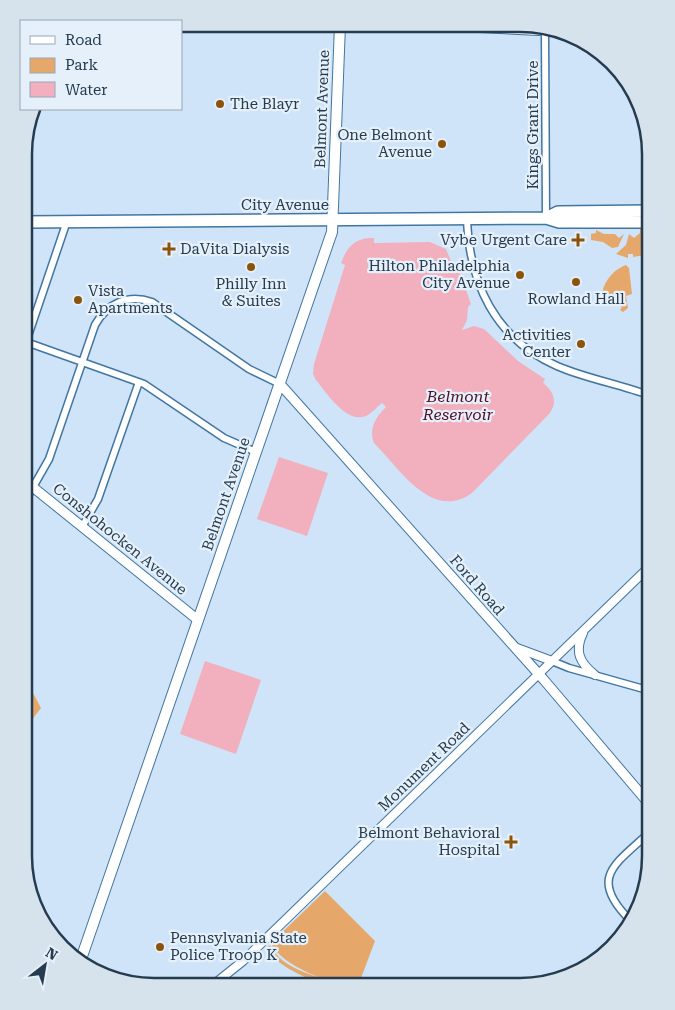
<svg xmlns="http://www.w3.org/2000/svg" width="675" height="1010" viewBox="0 0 675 1010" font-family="'Roboto Serif',serif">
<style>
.green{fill:#e5a86a}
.water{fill:#f2afbd}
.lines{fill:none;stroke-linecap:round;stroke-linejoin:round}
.minor-casing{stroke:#4176a1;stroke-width:9}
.tertiary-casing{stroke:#4176a1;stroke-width:10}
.secondary-casing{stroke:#4176a1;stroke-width:11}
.primary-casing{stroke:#4176a1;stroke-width:12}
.trunk-casing{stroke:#4176a1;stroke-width:14}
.minor{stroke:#fff;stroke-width:6}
.tertiary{stroke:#fff;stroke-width:8}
.secondary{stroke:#fff;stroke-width:9}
.primary{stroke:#fff;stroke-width:10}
.trunk{stroke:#fff;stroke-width:11}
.poi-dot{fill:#8c540a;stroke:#e5f0fa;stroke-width:2}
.labels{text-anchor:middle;stroke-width:4.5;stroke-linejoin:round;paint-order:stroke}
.poi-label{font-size:15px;fill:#253b4f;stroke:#e5f0fa;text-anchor:end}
.street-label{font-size:15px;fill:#253b4f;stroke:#e5f0fa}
.water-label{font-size:16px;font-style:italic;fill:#521026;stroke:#e5f0fa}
.rim{fill:none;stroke:#253b4f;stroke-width:2.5}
</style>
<rect width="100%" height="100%" fill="#cfe4f8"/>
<!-- green -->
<path class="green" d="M640,229h11v25l-18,3v-3h-5v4l-12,-4 10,-9 3,-11 5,4 6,-5z
M596,230l8,4h11l4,4 5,-4 -6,13 -6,1 -9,-6 -12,-2v-6l5,-1z
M626,265l3,3 3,26 -6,2 2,12 -5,4 -3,-2 2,-3 -20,-12c1,-13 12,-26 24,-30z
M24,676l17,32 -17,22z
M325,891l50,50 -17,45c-24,0 -77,-20 -87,-43z
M270,945c12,26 50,31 74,41 -26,0 -57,-15 -76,-33l-3,-4z"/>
<!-- water -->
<path class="water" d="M370,238h4v5l56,-1 16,7 6,15h5l14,40 -3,3 -1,13 -5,10 12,-4 10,3 34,32 27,18 -2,4c11,8 15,20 6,31l-77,79c-40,29 -73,-25 -98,-50 -6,-15 3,-27 12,-36l-4,-4c-5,4 -10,10 -16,13 -20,8 -39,-23 -50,-36l-3,-6 1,-10 31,-99 -4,-2c6,-15 12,-24 29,-25z
M279,457l49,16 -21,63 -50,-17z
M205,661l56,19 -25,74 -56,-20z"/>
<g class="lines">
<!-- minor casing -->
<g class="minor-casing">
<path id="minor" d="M545,32l1,186
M467,218c2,65 28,121 90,148 30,13 63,18 94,30
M26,342l118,42 80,54 32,14
M25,345l42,-124
M24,503l25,-44 46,-134c12,-22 33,-31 57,-23l97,67 31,15
M82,527l16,-28 41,-117
M552,661l17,7 82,23
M630,920c-43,-43 -14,-56 21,-89"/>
</g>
<!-- tertiary casing -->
<g class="tertiary-casing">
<path id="tertiary" d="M419,25l140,7
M583,633c-9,19 -3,30 12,42
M517,648l35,13
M213,985l30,-24 408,-396"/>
</g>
<!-- secondary casing -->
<g class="secondary-casing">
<path id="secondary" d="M280,384l264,296 107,126
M24,480l174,140"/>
</g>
<!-- primary casing -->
<g class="primary-casing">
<path id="primary" d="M80,962l252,-730 8,-207"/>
</g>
<!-- trunk casing -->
<g class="trunk-casing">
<path id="trunk" d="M546,218l12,-6 93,-1
M25,222l521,-4 13,4h92"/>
</g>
<!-- minor -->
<use href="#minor" class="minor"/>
<!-- tertiary -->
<use href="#tertiary" class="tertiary"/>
<!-- secondary -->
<use href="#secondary" class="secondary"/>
<!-- primary -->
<use href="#primary" class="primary"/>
<!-- trunk -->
<use href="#trunk" class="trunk"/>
</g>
<!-- markers -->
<g class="poi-dot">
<circle cx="220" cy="104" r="5"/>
<circle cx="442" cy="144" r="5"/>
<path d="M575.5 232.5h5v5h5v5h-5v5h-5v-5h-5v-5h5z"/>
<path d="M166.5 241.5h5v5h5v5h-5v5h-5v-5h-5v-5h5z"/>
<circle cx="251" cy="267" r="5"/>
<circle cx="520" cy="275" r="5"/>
<circle cx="576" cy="282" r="5"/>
<circle cx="78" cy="300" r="5"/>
<circle cx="581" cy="344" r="5"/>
<path d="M508.5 834.5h5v5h5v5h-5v5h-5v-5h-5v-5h5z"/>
<circle cx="160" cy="947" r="5"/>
</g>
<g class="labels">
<!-- poi labels -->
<g class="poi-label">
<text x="230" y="109" text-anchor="start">The Blayr</text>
<text x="432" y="140">One Belmont<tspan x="432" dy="17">Avenue</tspan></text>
<text x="567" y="245">Vybe Urgent Care</text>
<text x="180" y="254" text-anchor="start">DaVita Dialysis</text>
<text x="510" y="271">Hilton Philadelphia<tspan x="510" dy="17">City Avenue</tspan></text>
<text x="251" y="289" text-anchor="middle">Philly Inn<tspan x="251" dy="17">&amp; Suites</tspan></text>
<text x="88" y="296" text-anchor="start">Vista<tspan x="88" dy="17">Apartments</tspan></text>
<text x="576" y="304" text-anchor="middle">Rowland Hall</text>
<text x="571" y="340">Activities<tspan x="571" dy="17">Center</tspan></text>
<text x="500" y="838">Belmont Behavioral<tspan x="500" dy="17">Hospital</tspan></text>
<text x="170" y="943" text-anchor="start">Pennsylvania State<tspan x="170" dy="17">Police Troop K</tspan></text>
</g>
<!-- street labels -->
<g class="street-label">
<text transform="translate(322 109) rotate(-88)" y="5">Belmont Avenue</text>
<text transform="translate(533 125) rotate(-90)" y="5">Kings Grant Drive</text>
<text x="285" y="210">City Avenue</text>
<text transform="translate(226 494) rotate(-71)" y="5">Belmont Avenue</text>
<text transform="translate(120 539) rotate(39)" y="5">Conshohocken Avenue</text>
<text transform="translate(477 585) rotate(49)" y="5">Ford Road</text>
<text transform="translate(424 767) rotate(-44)" y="5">Monument Road</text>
</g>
<!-- water labels -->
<g class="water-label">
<text x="458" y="402">Belmont<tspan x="458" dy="18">Reservoir</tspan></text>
</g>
</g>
<!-- crop -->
<path d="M0 0H675V1010H0ZM154 32H520A122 122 0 0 1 642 154V856A122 122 0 0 1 520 978H154A122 122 0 0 1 32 856V154A122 122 0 0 1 154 32Z" fill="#d6e2ec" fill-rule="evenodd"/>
<path class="rim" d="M154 32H520A122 122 0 0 1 642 154V856A122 122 0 0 1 520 978H154A122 122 0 0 1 32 856V154A122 122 0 0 1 154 32Z"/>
<!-- legend -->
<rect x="20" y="20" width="162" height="90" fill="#e5f0fa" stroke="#98a8b6"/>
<rect x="30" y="36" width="25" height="8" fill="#ffffff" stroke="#98a8b6"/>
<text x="65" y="45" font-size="15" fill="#253b4f">Road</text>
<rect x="30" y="58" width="25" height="15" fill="#e5a86a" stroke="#98a8b6"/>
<text x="65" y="70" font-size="15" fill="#253b4f">Park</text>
<rect x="30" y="82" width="25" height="15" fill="#f2afbd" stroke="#98a8b6"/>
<text x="65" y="95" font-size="15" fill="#253b4f">Water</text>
<!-- north arrow -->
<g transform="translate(45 965) rotate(31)" stroke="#e5f0fa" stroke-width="4" paint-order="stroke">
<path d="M0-4L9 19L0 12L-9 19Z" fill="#253b4f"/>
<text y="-8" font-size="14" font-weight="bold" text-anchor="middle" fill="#253b4f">N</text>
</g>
</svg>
